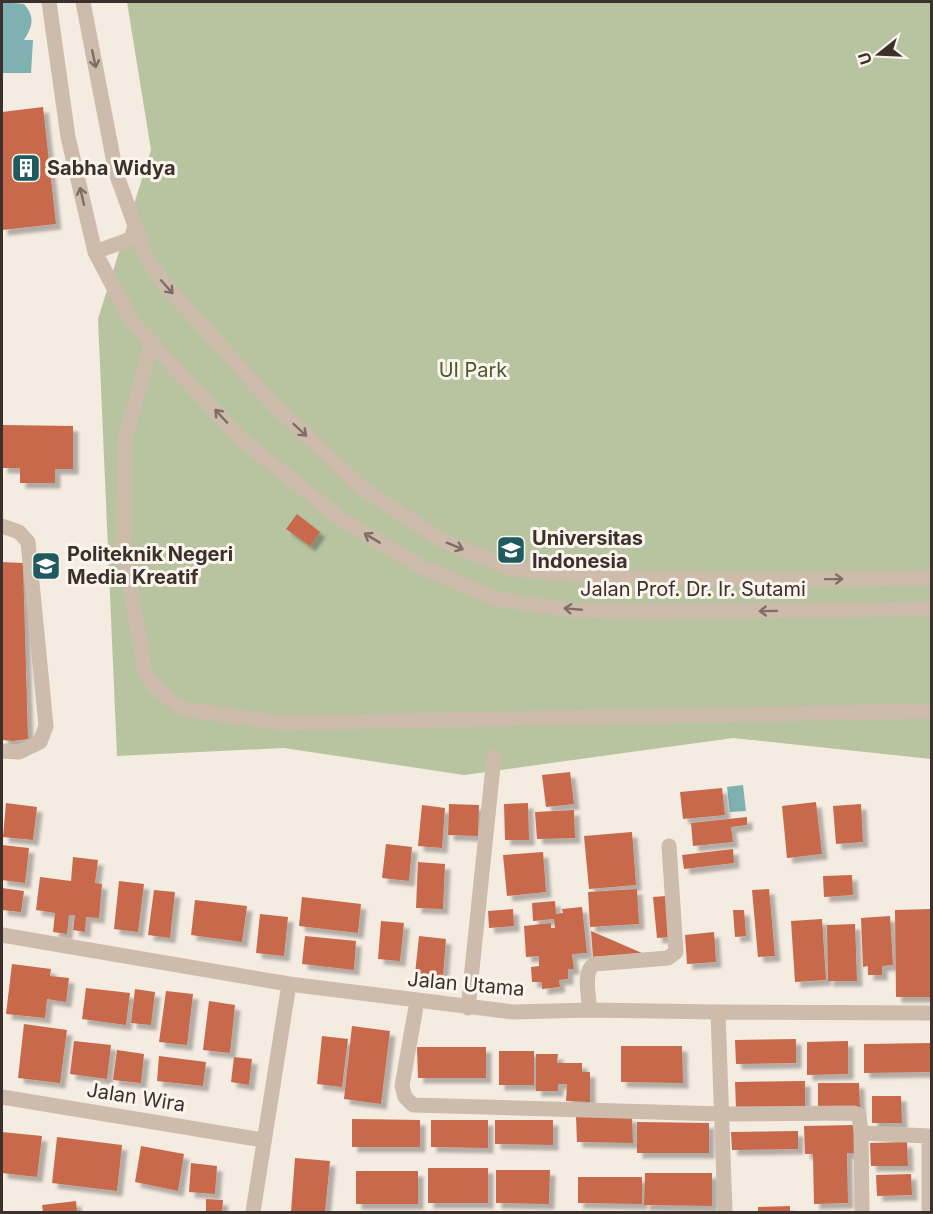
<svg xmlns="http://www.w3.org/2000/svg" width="933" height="1214" viewBox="0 0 933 1214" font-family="Inter,sans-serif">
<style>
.green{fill:#b8c4a0}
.water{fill:#7fb0b2}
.building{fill:#c8694b;filter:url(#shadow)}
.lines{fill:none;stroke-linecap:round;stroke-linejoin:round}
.minor{stroke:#cdbbac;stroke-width:15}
.oneway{stroke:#7d6f65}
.labels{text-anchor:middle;stroke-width:6;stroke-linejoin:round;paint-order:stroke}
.poi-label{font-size:20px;font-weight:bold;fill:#3b302b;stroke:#fbf5ee;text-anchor:start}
.park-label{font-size:20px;fill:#4a5a2e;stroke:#fbf5ee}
.street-label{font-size:20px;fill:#3b302b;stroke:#fbf5ee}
</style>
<defs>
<filter id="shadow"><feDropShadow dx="5.5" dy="5.5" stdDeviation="1.5" flood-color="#0004"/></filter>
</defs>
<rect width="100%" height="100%" fill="#f4ebe1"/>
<!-- green -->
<path class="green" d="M127,2h804v757l-198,-21 -269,37 -180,-27 -167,8 -19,-437 53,-169z"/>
<!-- water -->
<path class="water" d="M2,2l22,2c11,13 9,22 0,36h9l-2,33h-29z
M743,785l3,26 -16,1 -3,-25z"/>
<!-- building -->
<path class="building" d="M43,107l13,117 -54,6v-118z
M2,425l71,1v43h-18v14h-35v-15h-18z
M297,514l23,18 -10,14 -24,-17z
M2,562l21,1 5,176 -15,2 -11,-1z
M570,772l4,32 -28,3 -4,-32z
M722,788l3,27 -42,4 -3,-27z
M816,802l6,52 -35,4 -5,-52z
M6,803l31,4 -4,33 -30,-3z
M528,803l1,37h-24l-1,-36z
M449,804l30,1 -1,31 -30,-1z
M861,804l2,38 -27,2 -3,-38z
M422,805l23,3 -3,40 -24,-2z
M574,810l1,28 -38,1 -2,-27z
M747,817v8l-16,2 2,15 -40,4 -2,-23z
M632,832l4,53 -47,4 -5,-53z
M386,844l26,3 -3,34 -27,-3z
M2,845l27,3 -4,35 -23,-3z
M733,849l1,14 -50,6 -2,-14z
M543,852l3,40 -39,4 -4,-41z
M73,857l25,3 -3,23 7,1 -3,34 -13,-1 -1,15 -12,-2 2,-15h-6l-2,19 -14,-2 2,-19 -19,-3 4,-33 31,4z
M418,862l27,2 -2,45 -27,-1z
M852,875l1,20 -29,2 -1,-21z
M119,881l25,3 -6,48 -24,-3z
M2,888l22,3 -3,21 -19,-2z
M637,889l2,35 -49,3 -2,-35z
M769,889l6,67 -17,1 -6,-67z
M154,890l21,2 -5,46 -22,-3z
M666,896l4,41 -13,1 -4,-41z
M302,897l59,7 -3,29 -59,-7z
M195,900l52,6 -5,36 -51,-7z
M555,901l1,13 7,-1 -1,-4 20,-2 5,46 -15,1 2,15h-6v10l-9,1 1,7 -18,2v-7h-10l-1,-15 8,-1v-10l-13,1 -2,-31 27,-3v5h4l-1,-9 -21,2 -1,-18z
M513,909l1,17 -25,2 -1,-17z
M932,909v88h-36l-1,-87z
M733,910h11l2,26 -11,1z
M260,914l28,3 -4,39 -28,-3z
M890,916l3,49 -11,1v9h-14v-9l-5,1 -2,-49z
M822,919l4,61 -31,2 -4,-61z
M381,921l23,2 -4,38 -22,-2z
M855,924l2,57h-29l-1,-56z
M591,931l51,22 -49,4z
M714,932l2,30 -29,2 -2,-29z
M305,936l51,5 -2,29 -52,-6z
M419,936l27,3 -3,37 -28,-2z
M12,964l39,5 -1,7 19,2 -3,24 -19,-3 -2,19 -39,-4z
M86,988l44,5 -4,32 -44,-6z
M135,989l20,3 -4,33 -20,-2z
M166,991l27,3 -6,51 -28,-3z
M209,1001l26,4 -5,48 -27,-3z
M24,1024l43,6 -7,53 -42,-5z
M352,1026l38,5 -9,73 -37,-5z
M322,1036l26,3 -6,48 -25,-3z
M796,1039v24l-60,1 -1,-24z
M74,1041l37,4 -4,34 -37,-5z
M848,1041v33l-41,1v-33z
M932,1043v29l-68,1v-29z
M621,1046h61l1,37 -62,-1z
M417,1047h69v31h-68z
M117,1050l27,4 -3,29 -28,-3z
M499,1051h35v34h-35z
M536,1054h22l-1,9h25v9h8v30l-24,-1 1,-17h-9v7h-22z
M159,1056l47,6 -3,24 -46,-5z
M234,1057l18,2 -3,26 -18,-3z
M805,1081v26l-69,2 -1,-27z
M818,1083h41l1,25h-42z
M872,1096h29l1,27h-30z
M576,1117h56l1,26 -56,-1z
M352,1119l68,1v27h-68z
M431,1120h57v28l-57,-1z
M495,1120h58v25l-58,-1z
M637,1122l72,1v30h-72z
M855,1125l1,28h-9l1,50 -34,1 -1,-50h-8l-1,-28z
M798,1131v18l-66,1 -1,-18z
M2,1132l40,4 -5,41 -35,-4z
M57,1137l65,8 -5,46 -65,-8z
M907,1142l1,24h-37l-1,-23z
M141,1146l43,8 -6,37 -43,-9z
M295,1158l35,3 -5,51h-34z
M191,1163l26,3 -2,28 -26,-2z
M428,1168h60v35h-60z
M496,1170h54l-1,34 -53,-1z
M356,1171h62v33h-62z
M645,1173h67v33l-68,-1z
M911,1174l1,21 -35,1 -1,-21z
M578,1177h64v27l-64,-1z
M206,1199l17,1 -1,12h-16z
M76,1201l1,11h-34l-1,-7z
M790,1206v6h-32v-5z"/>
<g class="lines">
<!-- minor -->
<path class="minor" d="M49,2l19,135 27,115 20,38 19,34 107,115 100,80 82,49 74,31 75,11 82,2 278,-3
M83,2l33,171 30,83 15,24 111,123 90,85 79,52 71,29 95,9 155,2 170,-2
M95,252l44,-16
M152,342l-27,97 -1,113 21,119 11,17 27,21 97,14 652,-12
M2,526l17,6 9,10 18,184 -6,16 -21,10 -17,-1
M2,935l287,49 224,28 77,-2 128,2 214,1
M417,1001l-15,85 3,11 8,8 309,9 132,-1 5,2 2,18
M468,1008l26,-251
M590,1010c-1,-13 -8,-40 5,-46l73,-6 8,-6 -7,-106
M718,1012l7,200
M2,1097l261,43
M253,1212l36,-228
M862,1212l-1,-79 68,3v76"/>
</g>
<!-- one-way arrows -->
<defs><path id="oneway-shaft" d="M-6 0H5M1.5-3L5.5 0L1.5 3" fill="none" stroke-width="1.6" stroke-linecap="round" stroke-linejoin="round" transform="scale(1.5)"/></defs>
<g class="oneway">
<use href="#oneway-shaft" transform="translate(94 59) rotate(78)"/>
<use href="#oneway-shaft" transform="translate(82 196) rotate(-103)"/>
<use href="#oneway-shaft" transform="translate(167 287) rotate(48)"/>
<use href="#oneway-shaft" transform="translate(221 416) rotate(-133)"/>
<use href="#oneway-shaft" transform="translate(300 430) rotate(43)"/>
<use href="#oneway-shaft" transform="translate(372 538) rotate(-149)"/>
<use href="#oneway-shaft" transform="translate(455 546) rotate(22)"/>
<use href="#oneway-shaft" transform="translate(834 579) rotate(-1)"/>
<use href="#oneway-shaft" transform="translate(573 609) rotate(-175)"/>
<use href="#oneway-shaft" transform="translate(768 611) rotate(179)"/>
</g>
<!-- icons -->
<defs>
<g id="building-square" transform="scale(1.5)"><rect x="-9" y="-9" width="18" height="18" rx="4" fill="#1f5a5e" stroke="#fbf5ee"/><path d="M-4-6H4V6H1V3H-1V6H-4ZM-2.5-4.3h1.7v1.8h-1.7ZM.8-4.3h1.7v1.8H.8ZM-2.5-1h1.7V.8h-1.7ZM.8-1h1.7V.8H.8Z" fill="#fff"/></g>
<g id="university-square" transform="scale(1.5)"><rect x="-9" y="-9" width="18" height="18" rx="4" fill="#1f5a5e" stroke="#fbf5ee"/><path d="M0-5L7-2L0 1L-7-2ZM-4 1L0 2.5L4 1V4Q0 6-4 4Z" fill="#fff"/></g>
</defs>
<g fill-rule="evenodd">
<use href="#building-square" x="26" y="168"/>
<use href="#university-square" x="511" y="550"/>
<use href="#university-square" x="46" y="566"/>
</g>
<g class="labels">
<!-- poi labels -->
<g class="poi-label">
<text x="47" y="175">Sabha Widya</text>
<text x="532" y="545">Universitas<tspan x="532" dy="23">Indonesia</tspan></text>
<text x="67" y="561">Politeknik Negeri<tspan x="67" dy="23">Media Kreatif</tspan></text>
</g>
<!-- park labels -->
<g class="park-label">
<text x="473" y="377">UI Park</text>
</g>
<!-- street labels -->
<g class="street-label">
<text x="693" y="596">Jalan Prof. Dr. Ir. Sutami</text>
<text transform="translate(466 984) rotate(5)" y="7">Jalan Utama</text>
<text transform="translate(136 1097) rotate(9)" y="7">Jalan Wira</text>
</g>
</g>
<!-- border -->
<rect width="933" height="1214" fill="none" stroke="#3b302b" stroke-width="6"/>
<!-- north arrow -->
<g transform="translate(879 54) rotate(252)" stroke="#fbf5ee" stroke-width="4.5" paint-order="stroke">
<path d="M0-4.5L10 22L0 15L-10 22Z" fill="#3b302b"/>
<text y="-9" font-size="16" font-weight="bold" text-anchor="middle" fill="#3b302b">U</text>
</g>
</svg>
